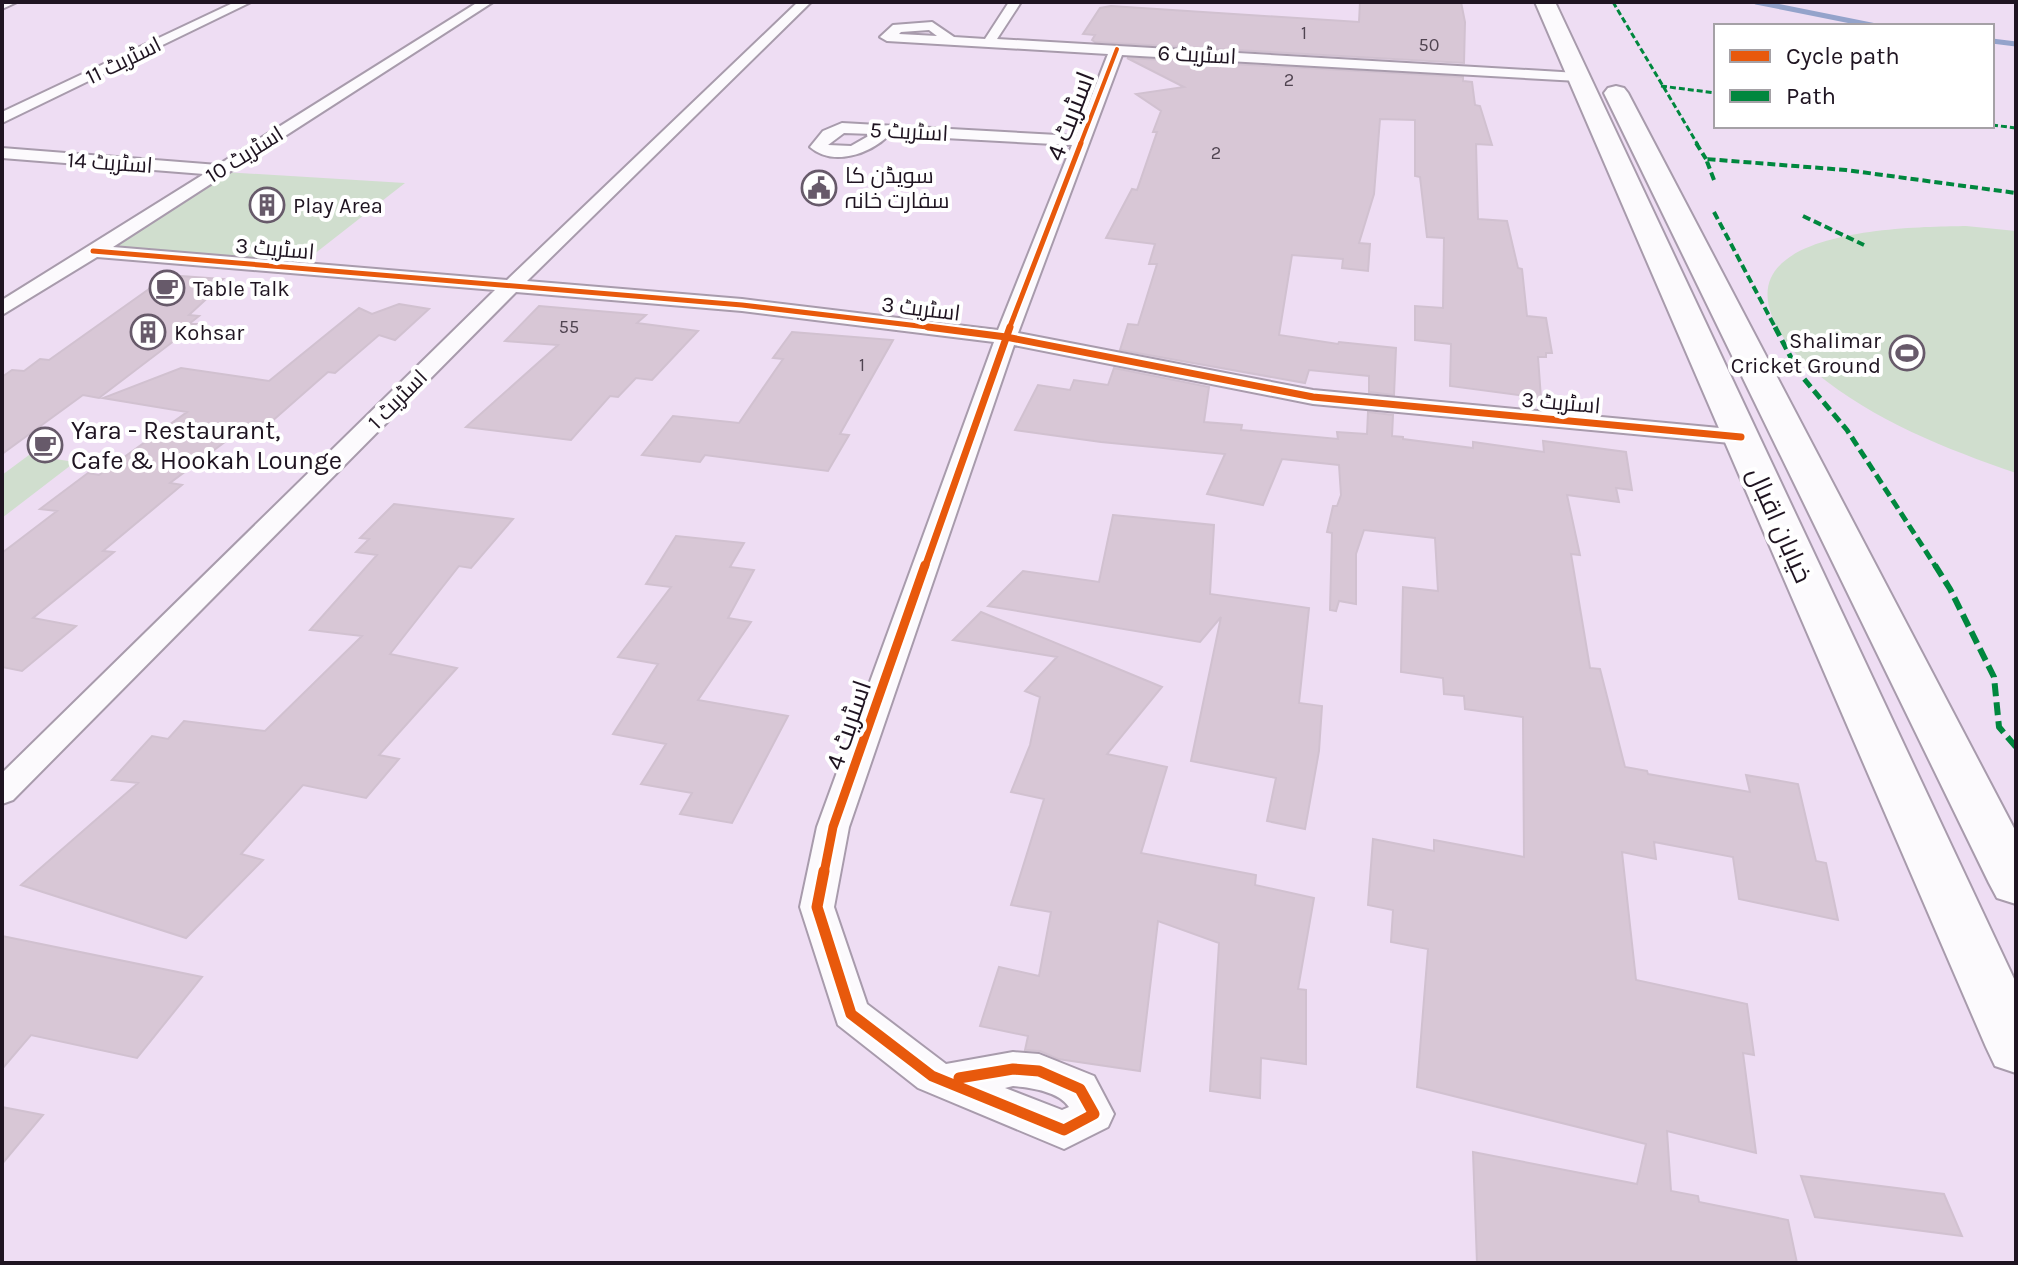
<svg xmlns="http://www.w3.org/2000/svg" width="2018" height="1265" viewBox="0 0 2018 1265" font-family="Karla,Cairo,sans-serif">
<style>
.green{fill:#d0dece}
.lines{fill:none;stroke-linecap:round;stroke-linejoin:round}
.stream{stroke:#94a3cb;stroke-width:5}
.building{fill:#d8c7d6;stroke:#d1c1d0;stroke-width:2}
.street-casing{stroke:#a89bac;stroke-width:4}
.primary-casing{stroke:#a89bac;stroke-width:4}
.street{fill:#fcfafd;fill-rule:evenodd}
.primary{fill:#fcfafd;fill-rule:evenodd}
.quiet-far3{stroke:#00873e;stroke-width:3;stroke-dasharray:6 3;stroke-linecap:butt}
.quiet-far2{stroke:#00873e;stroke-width:4;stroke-dasharray:8 4;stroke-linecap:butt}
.quiet-far1{stroke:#00873e;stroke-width:5;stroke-dasharray:10 5;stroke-linecap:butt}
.quiet{stroke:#00873e;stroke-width:6;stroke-dasharray:13 6;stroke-linecap:butt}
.cycleway-far4-casing{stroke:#fff;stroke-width:7}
.cycleway-far3-casing{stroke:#fff;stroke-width:8}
.cycleway-far2-casing{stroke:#fff;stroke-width:11}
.cycleway-far1-casing{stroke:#fff;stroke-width:14}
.cycleway-casing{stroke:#fff;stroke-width:16}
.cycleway-far4{stroke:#e8590c;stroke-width:4}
.cycleway-far3{stroke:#e8590c;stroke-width:5}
.cycleway-far2{stroke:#e8590c;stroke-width:7}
.cycleway-far1{stroke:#e8590c;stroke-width:9}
.cycleway{stroke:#e8590c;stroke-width:11}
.labels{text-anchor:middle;stroke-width:8;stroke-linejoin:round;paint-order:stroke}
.far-number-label{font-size:18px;fill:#504451}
.far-street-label{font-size:22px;fill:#1f1421;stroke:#fff}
.far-poi-label{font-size:22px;fill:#1f1421;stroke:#fff;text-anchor:start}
.street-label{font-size:26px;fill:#1f1421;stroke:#fff}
.poi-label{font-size:26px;fill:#1f1421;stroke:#fff;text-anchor:start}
</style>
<rect width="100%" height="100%" fill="#eeddf3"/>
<!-- green -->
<path class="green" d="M224,172l181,11 -101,79 -200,-13z
M1966,226l50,5v242c-70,-24 -143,-53 -200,-100 -19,-15 -35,-35 -44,-57 -35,-89 144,-89 194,-90z
M29,455l46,7 -73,56v-43z"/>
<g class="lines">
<!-- stream -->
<path class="stream" d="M1756,2l120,24
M1992,41l24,3"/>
</g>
<!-- building -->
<path class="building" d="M1360,2h101l4,20 -1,41 -369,-21 -3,-2 3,-5 -12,-1 17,-26 11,-2 248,16z
M1127,58l336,19v4l9,1 3,23 5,1 12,39 -16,-1 2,75 29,2 11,47 4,1 5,47 19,2 6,35h-6v4h-8l3,41 -91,-12 1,-42 -36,-4v-34l28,2 1,-70 -17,-1 -7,-60 -5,-1v-56l-35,-1 -6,75 -15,49 11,1 -2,27 -26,-3 1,-9 -51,-4 -13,80 59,9 1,-2 57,6 -2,47 -25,-3v-16l-60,-6 -4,13 -185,-33 8,-26 10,1 19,-61h-8l6,-20 -49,-6 26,-49 5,1 20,-58h-4l8,-21 -25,-17 48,-7z
M181,276l42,3 -14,11h7l-27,25 10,1 -10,8h7l-97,74 -16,-3 -81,59v-77l10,-7 12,1 16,-12 9,1 100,-71 11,1z
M399,304l30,5 -34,31 -16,-5 -44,38 -7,-1 -58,51 -17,-2 -83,62 12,2 -79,66 11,1 -81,66 43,8 -54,45 -20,-4v-114l55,-42 -17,-2 48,-36 11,2 88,-63 -84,-14 78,-30 88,13 90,-73 13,6z
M539,306l107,9 -9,8 61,8 -46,49 -16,-2 -18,19 -8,-1 -39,44 -105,-13 92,-82 -53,-4z
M792,332l101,8 -53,94 9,1 -21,36 -123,-16 -5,7 -58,-7 31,-39 66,7 44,-64 -10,-1z
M1114,368l95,19 -5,35 38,3 -1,5 97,9 -1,-7 30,2 1,-22 25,3 -1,21 11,1v2l70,9v-6l71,10 -1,-11 83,11 6,38 -16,-2 3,14 -52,-7 13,60 -9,-1 19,114 10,1 25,98 22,4 1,3 102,18 -4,-17 52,9 18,77 10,2 12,57 -99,-21 -6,-42 -79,-15 2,17 -34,-7 14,128 111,24 7,51 -11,-2 13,100 -89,-22 4,60 27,5 1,6 89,18 9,43h-320l-4,-111 164,32 9,-40 -229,-57 11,-138 -37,-7 2,-32 -25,-5 5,-66 61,12v-11l90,17 -1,-140 -58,-8 -1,-13 -20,-2 -1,-16 -42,-6 2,-85 35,4 -3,-53 -71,-8 -8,24v50l-17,-3 -3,10 -6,-1 2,-77 -5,-1 6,-26h4l4,-11 -2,-30 -57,-6 -19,46 -56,-11 18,-40 -124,-12 -86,-12 23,-45 32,5 4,-10 34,5z
M394,504l119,15 -42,49 -12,-2 -69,88 67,14 -78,87 20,4 -33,39 -63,-13 -62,69 22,6 -77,78 -165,-53 117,-102 -26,-3 40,-44 16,3 16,-18 81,10 97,-95 -52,-6 67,-75 -21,-3 13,-13 -9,-1z
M1113,515l101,10 -4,69 99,14 -10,95 23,3 -3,45 -14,78 -38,-8 9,-43 -85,-17 30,-144 -21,25 -212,-36 35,-35 76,11z
M676,536l68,7 -14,24 24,3 -26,48 23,4 -53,78 90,16 -56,107 -52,-9 12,-21 -51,-9 25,-40 -53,-10 45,-70 -40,-7 53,-70 -25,-3z
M981,612l181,75 -55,67 60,13 -26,86 115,22 -1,10 59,13 -16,91 8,1v74l-45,-6 -1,40 -50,-7 9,-148 -61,-22 -18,150 -82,-12 -18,-8 -15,-1 3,-14 -48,-10 19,-59 40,9 12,-64 -40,-7 33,-106 -33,-7 19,-47 10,-48 -15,-6 32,-34 -104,-17z
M2,936l200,41 -65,81 -106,-23 -29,34z
M2,1107l41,8 -41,49z
M1801,1176l143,18 18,42 -147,-19z"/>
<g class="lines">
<!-- street casing -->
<g class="street-casing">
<path id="street" d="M2,2h15l-15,7z
M235,2h16l-249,121v-11z
M478,2h15l-380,245 394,33 291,-278h13l-284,279 215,18 256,31 74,-185 -183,-10c-19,19 -56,32 -79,12l13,-16 19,-8 234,13 32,-82 -221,-13 -7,-4 13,-12 39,-3 22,15 31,2 24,-37h12l-24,37 581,34 7,4 -7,4 -456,-26 -104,278 295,57 428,40 8,2 4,5 -4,5 -8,2 -428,-40 -299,-59 -165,482 -15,80 33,97 79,60 67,-12 26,2 55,22 20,38 -6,13 -44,22 -146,-61 -80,-63 -38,-118 17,-80 177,-485 -252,-31 -226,-19 -503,508 -11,4v-31l493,-483 -398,-33 -95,58v-15l202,-126 -202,-16v-10l216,17zM929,30l8,6 -38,-2 2,-2zM844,133l28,1 -21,12 -23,-1zM1013,1086c18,2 45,5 56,21l-7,3 -57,-22z"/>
</g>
<!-- primary casing -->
<g class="primary-casing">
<path id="primary" d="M1535,2h20l461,981v90l-21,-7 -9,-19z
M1616,86l8,2 4,5 388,739v72l-19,-6 -8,-15 -385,-790 4,-5z"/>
</g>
<!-- street -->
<use href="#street" class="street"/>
<!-- primary -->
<use href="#primary" class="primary"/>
<!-- quiet-far3 -->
<path class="quiet-far3" d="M1613,2l85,143
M1661,86l55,7
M1992,125l24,3"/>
<!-- quiet-far2 -->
<path class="quiet-far2" d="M1696,143l10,16
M1714,180l-8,-21 140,11 170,23
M1714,212l62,117
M1803,216l61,29"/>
<!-- quiet-far1 -->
<path class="quiet-far1" d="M1775,327l24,46 48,57 89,137"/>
<!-- quiet -->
<path class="quiet" d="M1935,565l15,24 44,88 5,50 17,20"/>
<!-- cycleway-far4 casing -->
<g class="cycleway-far4-casing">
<path id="cycleway-far4" d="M1080,145l37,-96"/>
</g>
<!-- cycleway-far3 casing -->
<g class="cycleway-far3-casing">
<path id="cycleway-far3" d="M93,251l649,54 202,24
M1009,329l72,-186"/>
</g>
<!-- cycleway-far2 casing -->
<g class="cycleway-far2-casing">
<path id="cycleway-far2" d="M928,327l78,10 307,60 428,40
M925,567l85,-240"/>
</g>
<!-- cycleway-far1 casing -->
<g class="cycleway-far1-casing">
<path id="cycleway-far1" d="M824,873l9,-46 92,-262"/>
</g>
<!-- cycleway casing -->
<g class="cycleway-casing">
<path id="cycleway" d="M824,871l-7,36 34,107 81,62 132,54 30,-16 -14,-25 -41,-18 -26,-2 -54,9"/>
</g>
<!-- cycleway-far4 -->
<use href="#cycleway-far4" class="cycleway-far4"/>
<!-- cycleway-far3 -->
<use href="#cycleway-far3" class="cycleway-far3"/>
<!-- cycleway-far2 -->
<use href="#cycleway-far2" class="cycleway-far2"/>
<!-- cycleway-far1 -->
<use href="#cycleway-far1" class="cycleway-far1"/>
<!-- cycleway -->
<use href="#cycleway" class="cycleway"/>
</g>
<!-- icons -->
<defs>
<g id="civic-ring" transform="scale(1.8)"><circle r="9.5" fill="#fff" stroke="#675a6a" stroke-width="1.5"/><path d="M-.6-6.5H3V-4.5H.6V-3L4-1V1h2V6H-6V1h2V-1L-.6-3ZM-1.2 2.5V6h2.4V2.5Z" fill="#675a6a"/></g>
<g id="building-ring" transform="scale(1.8)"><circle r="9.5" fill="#fff" stroke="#675a6a" stroke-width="1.5"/><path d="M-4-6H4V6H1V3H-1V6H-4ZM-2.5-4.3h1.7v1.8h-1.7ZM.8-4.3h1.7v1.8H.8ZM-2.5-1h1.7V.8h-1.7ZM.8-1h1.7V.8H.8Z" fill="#675a6a"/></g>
<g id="cafe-ring" transform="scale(1.8)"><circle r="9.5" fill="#fff" stroke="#675a6a" stroke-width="1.5"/><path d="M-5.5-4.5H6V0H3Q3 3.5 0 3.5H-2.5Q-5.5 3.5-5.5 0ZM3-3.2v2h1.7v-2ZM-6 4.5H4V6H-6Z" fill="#675a6a"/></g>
<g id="stadium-ring" transform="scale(1.8)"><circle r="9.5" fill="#fff" stroke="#675a6a" stroke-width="1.5"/><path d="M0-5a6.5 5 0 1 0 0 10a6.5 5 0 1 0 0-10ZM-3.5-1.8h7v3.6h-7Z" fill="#675a6a"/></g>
</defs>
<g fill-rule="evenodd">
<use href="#civic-ring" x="819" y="188"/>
<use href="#building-ring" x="267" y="205"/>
<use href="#cafe-ring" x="167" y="288"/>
<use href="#building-ring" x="148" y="332"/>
<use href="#stadium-ring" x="1907" y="353"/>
<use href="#cafe-ring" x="45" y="445"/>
</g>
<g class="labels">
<!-- far-number labels -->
<g class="far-number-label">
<text x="1304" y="39">1</text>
<text x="1429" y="51">50</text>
<text x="1289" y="86">2</text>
<text x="1216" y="159">2</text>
<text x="569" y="333">55</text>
<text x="862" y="371">1</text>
</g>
<!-- far-street labels -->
<g class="far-street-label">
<text transform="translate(1197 54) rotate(3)" y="8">اسٹریٹ 6</text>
<text transform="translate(123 60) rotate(-26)" y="8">اسٹریٹ 11</text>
<text transform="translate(909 131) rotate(3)" y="8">اسٹریٹ 5</text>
<text transform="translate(244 154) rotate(-32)" y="8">اسٹریٹ 10</text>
<text transform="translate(110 162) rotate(4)" y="8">اسٹریٹ 14</text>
<text transform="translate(275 248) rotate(5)" y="8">اسٹریٹ 3</text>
<text transform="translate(921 308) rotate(7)" y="8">اسٹریٹ 3</text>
<text transform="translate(397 399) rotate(-45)" y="8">اسٹریٹ 1</text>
<text transform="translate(1561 402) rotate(5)" y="8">اسٹریٹ 3</text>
</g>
<!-- far-poi labels -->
<g class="far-poi-label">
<text x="845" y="183">سویڈن کا<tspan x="845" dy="25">سفارت خانہ</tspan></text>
<text x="293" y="213">Play Area</text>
<text x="193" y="296">Table Talk</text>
<text x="174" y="340">Kohsar</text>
<text x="1881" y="348" text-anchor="end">Shalimar<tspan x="1881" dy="25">Cricket Ground</tspan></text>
</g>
<!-- street labels -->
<g class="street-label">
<text transform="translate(1070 116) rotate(-69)" y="9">اسٹریٹ 4</text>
<text transform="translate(1780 525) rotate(66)" y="9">خیابان اقبال</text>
<text transform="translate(848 725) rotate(-71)" y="9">اسٹریٹ 4</text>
</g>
<!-- poi labels -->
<g class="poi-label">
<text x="71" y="439">Yara - Restaurant,<tspan x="71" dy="30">Cafe &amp; Hookah Lounge</tspan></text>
</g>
</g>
<!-- border -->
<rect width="2018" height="1265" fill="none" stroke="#1f1421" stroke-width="8"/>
<!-- legend -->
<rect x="1714" y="24" width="280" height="104" fill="#ffffff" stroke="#a5a1a6" stroke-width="2"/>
<rect x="1730" y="50" width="40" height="12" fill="#e8590c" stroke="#a5a1a6" stroke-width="2"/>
<text x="1786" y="64" font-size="24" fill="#1f1421">Cycle path</text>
<rect x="1730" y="90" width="40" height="12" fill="#00873e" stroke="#a5a1a6" stroke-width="2"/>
<text x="1786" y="104" font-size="24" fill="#1f1421">Path</text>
</svg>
